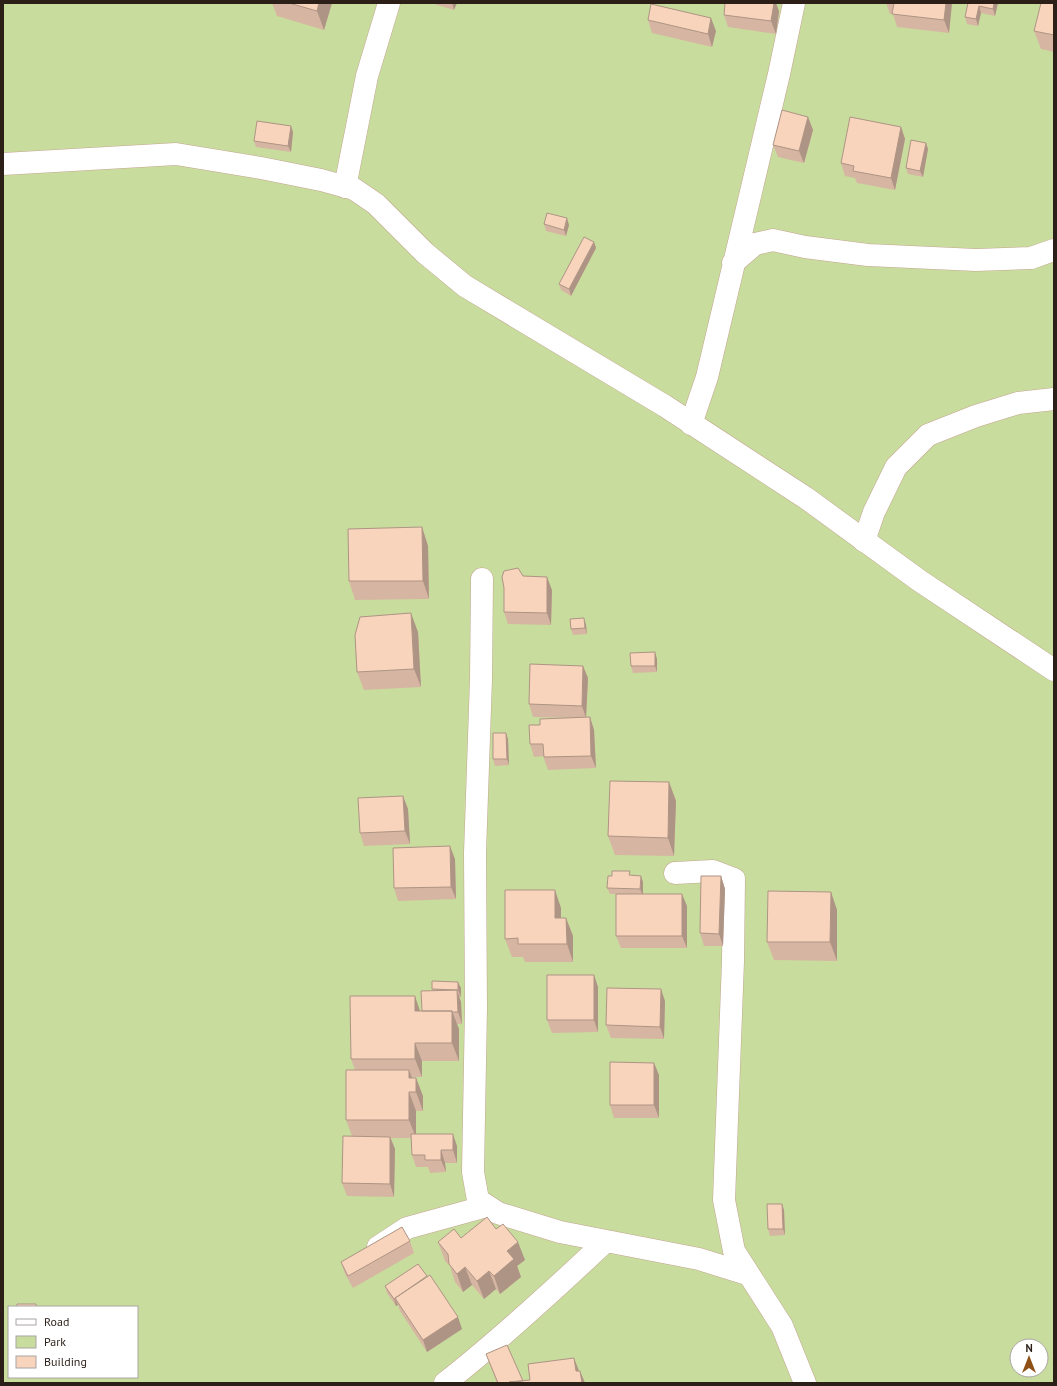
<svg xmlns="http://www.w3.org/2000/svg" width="1057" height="1386" viewBox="0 0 1057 1386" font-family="'PT Sans',sans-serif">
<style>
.green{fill:#c8dc9d;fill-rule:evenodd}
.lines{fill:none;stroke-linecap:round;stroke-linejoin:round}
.street-casing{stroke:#c4a591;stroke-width:23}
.secondary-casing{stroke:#c4a591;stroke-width:23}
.street{stroke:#fff;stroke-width:22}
.secondary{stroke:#fff;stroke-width:22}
.wall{fill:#d6b6a2}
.shaded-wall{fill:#ae9484}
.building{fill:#f9d4bc;stroke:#ae9484}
</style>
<rect width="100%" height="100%" fill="#fafafa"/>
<!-- green -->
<path class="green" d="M3,3h1051v1380h-1051zM9,1307h128v70h-128zM1017,1346h24v24h-24z"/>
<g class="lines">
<!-- street casing -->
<g class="street-casing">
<path id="street" d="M345,187l22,-111 22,-73
M733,263l22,-19 18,-4 32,7 63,8 108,5 55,-2 23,-8
M691,424l16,-47 72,-303 15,-71
M864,541l10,-29 22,-45 32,-32 48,-19 42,-13 36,-4
M482,579l-1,100 -6,174 1,155 -3,164 5,28 20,13 62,19 139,27 48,15
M675,873l38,-2 21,8 -1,82 -9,239 10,51 48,75 23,57
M378,1247l29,-19 80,-22
M445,1383c56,-44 109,-93 161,-142"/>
</g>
<!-- secondary casing -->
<g class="secondary-casing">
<path id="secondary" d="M3,164l173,-10 85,14 60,12 33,9 22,15 49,49 40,33 200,120 141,92 114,83 134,89"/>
</g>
<!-- street -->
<use href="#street" class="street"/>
<!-- secondary -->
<use href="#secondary" class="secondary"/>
</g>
<!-- wall -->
<path class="wall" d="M272,3h60l-8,27 -47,-14z
M431,3h26l-3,7z
M886,3h66l-3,30 -52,-6 -4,-13h-3z
M968,3h30l-3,13 -14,-3 -3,13 -11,-2 -2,-7z
M1054,3v49l-13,-3 -7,-18z
M779,11l-3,23 -48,-7 -4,-12z
M648,20l68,11 -4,16 -60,-14z
M808,117l5,13 -9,33 -26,-6 -5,-12z
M901,127l4,12 -10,51 -38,-7 -2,-5 -10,-2 -4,-13z
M293,132l-2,20 -35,-5 -2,-6z
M926,143l2,6 -5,28 -15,-3 -2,-6z
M544,224l25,1 -3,11 -20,-5z
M594,242l2,6 -25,48 -10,-6 -2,-6z
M422,527l6,19 1,53 -74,1 -6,-19z
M523,576l29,14 -1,35 -43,-1 -4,-12z
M586,625l1,9 -14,1 -2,-6z
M418,632l3,55 -57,3 -7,-18z
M657,659v13l-24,1 -2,-7z
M583,666l5,12 -2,39h4l4,13 2,38 -48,2 -5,-14 -9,1 -4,-13 10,-19 32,-7 -39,-1 -4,-13z
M506,733l2,6 1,26 -14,1 -2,-7z
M669,782l7,19 -2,55 -59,-1 -7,-19z
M403,796l5,13 2,35 -46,2 -4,-13z
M455,859l1,40 -58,2 -4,-13z
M631,876l12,6v12l44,12v42h-66l-5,-12v-42h-6l-3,-6z
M721,876l4,13 -2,57h-19l-4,-13z
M831,892l6,18v51l-63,-1 -7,-18z
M561,908v10h5l7,18v26h-48l-2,-5h-11l-7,-18z
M594,975l4,12v45l-46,1 -5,-13z
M461,988v9h-2l2,5 1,22h-5l2,5v32h-37v16h-10v1h4l7,18v15h-7v23l41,12v17h-12l1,9 -16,1 -2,-6h-12l-4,-12 -1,-17h-20l4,11 -1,48 -47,-1 -5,-13 10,-47 -6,-16 9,-50 -4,-11 69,-48h2l10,-20v-2z
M665,1001l-1,38 -53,-1 -5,-13z
M654,1063l5,12v43h-45l-4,-13z
M782,1204l2,6 1,25 -15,1 -2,-7z
M496,1229l29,31 -8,6 4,11 -21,17 -4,-5 -12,10 -12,-14 -9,7 -8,-10 -5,-16 -5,-5 -7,-19 23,-4z
M410,1241l4,12 -61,35 -8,-14 -4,-12z
M385,1286l77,43 -35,23 -27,-41 -2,-6 -2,1 -9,-13z
M486,1354l37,27 57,-10 5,12h-88z"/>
<!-- shaded-wall -->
<path class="shaded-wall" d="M319,3h13l-8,27 -7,-19z
M452,3h5l-3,7z
M774,3h2l3,8 -3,23 -5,-13z
M946,3h6l-3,30 -5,-13z
M994,3h4l-3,13 -2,-7z
M979,6l2,7 -3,13 -2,-7z
M711,18l5,13 -4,16 -4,-13z
M808,117l5,13 -9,33 -5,-12z
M291,126l2,6 -2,20 -3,-6z
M901,127l4,12 -10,51 -4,-12z
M926,143l2,6 -5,28 -3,-6z
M567,218l2,7 -3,11 -2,-6z
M594,242l2,6 -25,48 -2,-7z
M422,527l6,19 1,53 -6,-18z
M547,577l5,13 -1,35 -4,-12z
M411,613l7,19 3,55 -7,-18z
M584,618l2,7 1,9 -2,-6z
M655,652l2,7v13l-2,-6z
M583,666l5,12 -2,40 -4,-12z
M590,717l4,13 2,38 -5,-12z
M506,733l2,6 1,26 -2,-6z
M669,782l7,19 -2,55 -6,-18z
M403,796l5,13 2,35 -5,-13z
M450,846l5,13 1,40 -5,-12z
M641,876l2,6v14l-3,-7z
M721,876l4,13 -2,57 -4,-12z
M555,890l6,18v28l-6,-18z
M831,892l6,18v51l-7,-19z
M682,894l5,12v42l-5,-12z
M566,918l7,18v26l-6,-18z
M594,975l4,12v45l-4,-12z
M458,982l3,6v9l-3,-7z
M661,989l4,12 -1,38 -4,-12z
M457,990l4,12 1,22 -4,-12z
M415,996l6,18 -6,-3z
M452,1011l7,18v32l-7,-18z
M415,1043l7,18v16l-7,-18z
M654,1063l5,12v43l-5,-13z
M409,1070l7,18v-10l7,18v15l-7,-19 -7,-14z
M409,1092l7,19v27l-7,-18z
M453,1134l4,12v17l-4,-13z
M390,1137l5,12 -1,48 -4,-13z
M441,1150l4,13 1,9 -5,-12z
M782,1204l2,6 1,25 -2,-6z
M518,1242l7,18 -8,6 4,11 -21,17 -6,-18 13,-25z
M465,1267l7,18 -9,7 -6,-18z
M489,1271l7,18 -12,10 -7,-18z
M394,1299h1l3,6 -2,1z
M458,1317l4,12 -35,23 -4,-12z
M574,1358l7,18 -1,-5 5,12h-5l-4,-12z"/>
<!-- building -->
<path class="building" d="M289,3h30l-2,8z
M725,3h49l-3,18 -47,-6z
M894,3h52l-2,17 -52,-6z
M968,3h26l-1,6 -14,-3 -3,13 -11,-2z
M1041,3h13v32l-20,-4z
M651,4l60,14 -3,16 -60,-14z
M782,110l26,7 -9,34 -26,-6z
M850,117l51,10 -10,51 -38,-7 1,-5 -13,-3z
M257,121l34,5 -3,20 -34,-5z
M911,140l15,3 -6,28 -14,-3z
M547,213l20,5 -3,12 -20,-6z
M584,237l10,5 -25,47 -10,-5z
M422,527l1,54h-74l-1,-52z
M518,568l5,8 24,1v36l-43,-1v-24l-2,-11 2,-6z
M411,613l3,56 -57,3 -2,-37 5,-18z
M584,618l1,10 -14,1 -1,-10z
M655,652v14h-24l-1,-13z
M530,664l53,2 -1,40 -53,-2z
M590,717l1,39 -47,1 -1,-13h-13l-1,-19h11v-6z
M493,733h13l1,26h-14z
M610,781l59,1 -1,56 -60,-2z
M403,796l2,35 -45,2 -2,-35z
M450,846l1,41 -57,1 -1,-40z
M612,871h18l-1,4 12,1 -1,13 -33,-1 1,-12h4z
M701,876h20l-2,58 -19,-1z
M505,890h50v28h11l1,26h-49v-6l-13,1z
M768,891l63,1 -1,50h-63z
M616,894h66v42h-66z
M547,975h47v45h-47z
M432,981l26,1v8h-1l-25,-1z
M607,988l54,1 -1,38 -54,-2z
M457,990l1,22h-6v-1h-30l-1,-20z
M350,996h65v15h37v32h-37v16h-64z
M610,1062l44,1v42h-44z
M346,1070h63v8h7v14h-7v28h-63z
M411,1134h42v16h-12v10h-16v-5h-13z
M343,1136l47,1v47l-48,-1z
M767,1204h15l1,25h-15z
M487,1217l9,12 7,-5 15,18 -11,9 7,8 -20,17 -5,-5 -12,10 -12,-14 -8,7 -8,-10 -1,-10 -10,-12 16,-13 7,9z
M402,1227l8,14 -62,35 -7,-14z
M418,1264l9,12 -33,23 -9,-13z
M430,1275l28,42 -35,23 -28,-42z
M17,1304h19v3h-19z
M507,1345l16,36 -14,1v1h-11l-12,-29z
M574,1358l2,13h4l2,12h-73v-1l21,-2 -2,-16z"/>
<!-- border -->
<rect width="1057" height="1386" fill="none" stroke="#2b1f17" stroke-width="8"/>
<!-- legend -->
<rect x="8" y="1306" width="130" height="72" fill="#ffffff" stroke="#aaa5a2"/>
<rect x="16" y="1319" width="20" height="6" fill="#ffffff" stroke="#aaa5a2"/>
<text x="44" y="1326" font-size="12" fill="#2b1f17">Road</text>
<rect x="16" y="1336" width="20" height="12" fill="#c8dc9d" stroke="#aaa5a2"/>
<text x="44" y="1346" font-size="12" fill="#2b1f17">Park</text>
<rect x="16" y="1356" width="20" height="12" fill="#f9d4bc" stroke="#aaa5a2"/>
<text x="44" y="1366" font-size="12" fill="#2b1f17">Building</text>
<!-- north arrow -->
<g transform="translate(1029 1358)"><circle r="19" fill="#ffffff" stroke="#aaa5a2"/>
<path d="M0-3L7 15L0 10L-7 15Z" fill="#8f5115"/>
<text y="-6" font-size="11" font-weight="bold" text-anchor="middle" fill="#2b1f17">N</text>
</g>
</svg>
